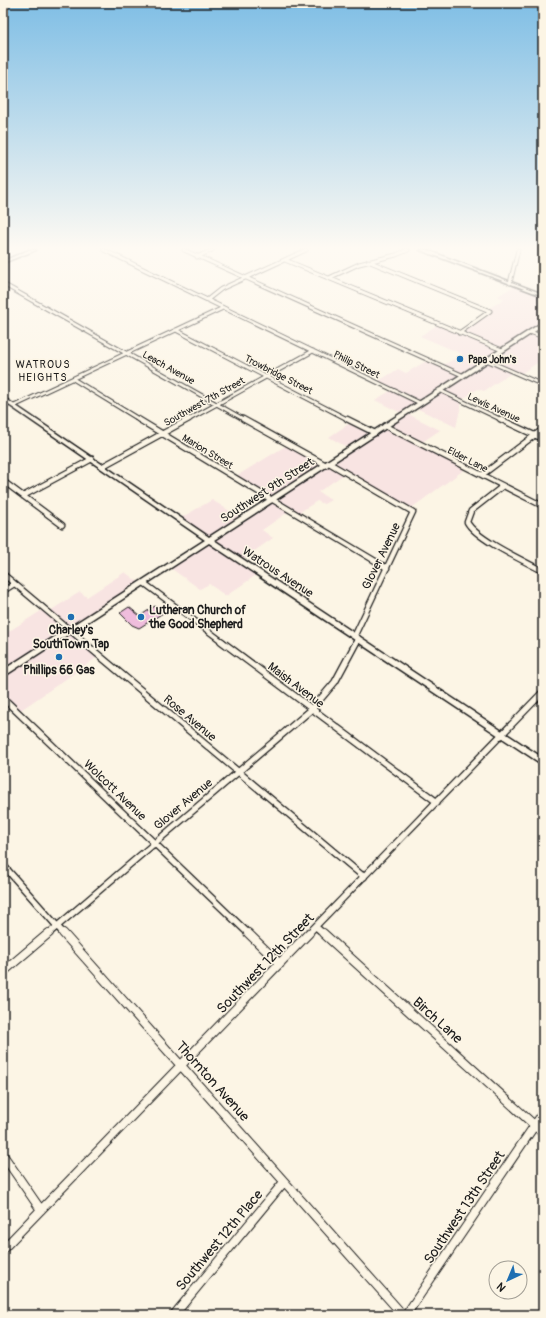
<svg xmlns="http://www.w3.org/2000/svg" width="546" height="1318" viewBox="0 0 546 1318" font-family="Pangolin,sans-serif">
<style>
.built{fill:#f8e4e2}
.building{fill:#efbddc;stroke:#1c1c1c}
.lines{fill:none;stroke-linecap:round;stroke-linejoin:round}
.street-far3-casing{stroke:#1c1c1c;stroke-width:5}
.street-far2-casing{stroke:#1c1c1c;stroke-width:7}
.street-far1-casing{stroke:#1c1c1c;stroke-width:8}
.street-casing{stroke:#1c1c1c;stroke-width:10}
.secondary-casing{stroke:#1c1c1c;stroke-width:3}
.street-far3{stroke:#fcf5e5;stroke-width:3}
.street-far2{stroke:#fcf5e5;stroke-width:4.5}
.street-far1{stroke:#fcf5e5;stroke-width:5.5}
.street{stroke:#fcf5e5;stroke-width:8}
.secondary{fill:#fcf5e5;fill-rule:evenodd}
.poi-dot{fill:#1f6fb2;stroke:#fcf5e5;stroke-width:1.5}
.labels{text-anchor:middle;stroke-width:3;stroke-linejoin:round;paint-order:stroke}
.far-poi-label{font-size:10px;font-weight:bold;fill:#1c1c1c;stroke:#fcf5e5;text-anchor:start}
.far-street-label{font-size:10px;fill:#1c1c1c;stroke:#fcf5e5}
.far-neighbourhood-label{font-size:11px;letter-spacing:1px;fill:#1c1c1c;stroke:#fcf5e5}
.street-label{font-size:12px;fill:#1c1c1c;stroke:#fcf5e5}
.poi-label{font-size:12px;font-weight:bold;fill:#1c1c1c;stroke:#fcf5e5}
.near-street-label{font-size:14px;fill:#1c1c1c;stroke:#fcf5e5}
</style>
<rect width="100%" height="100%" fill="#fcf5e5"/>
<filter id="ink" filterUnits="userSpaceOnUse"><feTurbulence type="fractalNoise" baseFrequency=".025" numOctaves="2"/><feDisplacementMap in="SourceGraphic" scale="8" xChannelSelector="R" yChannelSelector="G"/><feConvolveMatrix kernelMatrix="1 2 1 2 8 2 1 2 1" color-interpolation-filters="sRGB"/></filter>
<g filter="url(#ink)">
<!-- built -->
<path class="built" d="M516,285l27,10v64l-24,16 -6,-3 -29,19 -6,-2 -17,11 1,1 -6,26 -42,-20 -8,6 34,17 -19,13 47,24 -58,42 -64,-36 -28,19 13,8 -7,4 -7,-3 -20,13 -6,-4 -29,20 11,8 -33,23 19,12 -33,23 -17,-12 -9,5 -31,-22 40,-26 -30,-22 33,-19 31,19 29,-18 -37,-24 54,-33 37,21 24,-16 -21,-12 24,-16 22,11 28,-18 -28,-14 17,-10 -15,-8 21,-13 8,4 22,-13 14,6 20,-12 -42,-18 19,-12 20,9 30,-19 -1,-5 16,-10 -6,-3z
M125,572l17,13 -72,46 29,25 -81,56 -15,-14v-63l41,-26 4,3 32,-20 7,5z"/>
<!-- building -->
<path class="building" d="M155,606l8,7 -24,15 -7,-3 -12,-12 9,-6 11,9z"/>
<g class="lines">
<!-- street-far3 casing -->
<g class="street-far3-casing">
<path id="street-far3" d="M104,250l316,153
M184,250l278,125
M197,257l15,-7
M285,260l217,90
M368,261l122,50 -31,22
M329,278l30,-14 37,-9 12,-5
M510,283l8,-33
M3,284l242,136
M207,300l14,-11 85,-39
M176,330l173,90
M530,332l13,5
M486,360l57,25
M73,379l67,41
M439,390l63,30
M14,406l209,-98
M188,420l125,-69"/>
</g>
<!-- street-far2 casing -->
<g class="street-far2-casing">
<path id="street-far2" d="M138,419l134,81
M243,419l83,46
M347,419l28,14
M500,419l43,20
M385,426l158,80
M329,463l84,49 -58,123
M103,466l86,-47
M482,475l61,-46
M3,481l59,44
M503,486l-32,25 -4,11c9,17 57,39 76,49
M23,496l69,-37
M273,500l114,68
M3,574l81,68
M144,583l79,59
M3,591l11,-7
M356,642l2,-4"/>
</g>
<!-- street-far1 casing -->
<g class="street-far1-casing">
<path id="street-far1" d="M82,641l282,236
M221,641l216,161
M3,698l246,236
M3,865l61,69
M316,927l8,7
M48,934l264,-225 23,-27 22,-41
M308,934l235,-242"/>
</g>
<!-- street casing -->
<g class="street-casing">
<path id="street" d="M63,933l340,382
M248,933l32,31
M323,933l220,200
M3,972l46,-39
M3,1155l38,55
M3,1249l306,-316
M174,1315l110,-133
M406,1315l137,-202"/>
</g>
<!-- secondary casing -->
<g class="secondary-casing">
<path id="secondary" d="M29,250h7l-33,13v-2z
M420,250h7l116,44v2z
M541,323h2v3l-329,214 329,218v7l-334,-222 -206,134v-7l202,-130 -202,-139v-4l206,140z"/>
</g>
<!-- street-far3 -->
<use href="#street-far3" class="street-far3"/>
<!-- street-far2 -->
<use href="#street-far2" class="street-far2"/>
<!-- street-far1 -->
<use href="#street-far1" class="street-far1"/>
<!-- street -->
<use href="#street" class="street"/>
<!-- secondary -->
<use href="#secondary" class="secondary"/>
</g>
</g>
<!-- sky -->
<linearGradient id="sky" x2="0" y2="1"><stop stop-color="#7fbee5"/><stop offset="0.57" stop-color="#fefaf3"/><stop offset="1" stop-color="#fefaf3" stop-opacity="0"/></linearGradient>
<rect width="546" height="435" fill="url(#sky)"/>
<!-- markers -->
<g class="poi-dot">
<circle cx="460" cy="359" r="4"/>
<circle cx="71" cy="617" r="4"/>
<circle cx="141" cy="617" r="4"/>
<circle cx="59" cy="657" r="4"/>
</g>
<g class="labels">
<!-- far-poi labels -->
<g class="far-poi-label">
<text x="468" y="363">Papa John's</text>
</g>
<!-- far-street labels -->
<g class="far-street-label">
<text transform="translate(357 364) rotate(26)" y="4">Philip Street</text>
<text transform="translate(169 367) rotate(29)" y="4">Leach Avenue</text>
<text transform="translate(279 374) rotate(27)" y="4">Trowbridge Street</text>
<text transform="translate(204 401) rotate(-29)" y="4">Southwest 7th Street</text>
<text transform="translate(494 407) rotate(25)" y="4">Lewis Avenue</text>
<text transform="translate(208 451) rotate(31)" y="4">Marion Street</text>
<text transform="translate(468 459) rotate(27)" y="4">Elder Lane</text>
</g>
<!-- far-neighbourhood labels -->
<g class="far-neighbourhood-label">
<text x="43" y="368">WATROUS<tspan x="43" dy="13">HEIGHTS</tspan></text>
</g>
<!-- street labels -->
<g class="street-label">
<text transform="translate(267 490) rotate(-33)" y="4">Southwest 9th Street</text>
<text transform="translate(381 556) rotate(-64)" y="4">Glover Avenue</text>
<text transform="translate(278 572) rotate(33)" y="4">Watrous Avenue</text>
<text transform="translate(296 685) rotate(37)" y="4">Maish Avenue</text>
<text transform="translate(190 718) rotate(40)" y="4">Rose Avenue</text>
<text transform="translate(115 790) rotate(44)" y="4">Wolcott Avenue</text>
<text transform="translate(183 804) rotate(-40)" y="4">Glover Avenue</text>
</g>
<!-- poi labels -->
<g class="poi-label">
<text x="149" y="614" text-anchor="start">Lutheran Church of<tspan x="149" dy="14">the Good Shepherd</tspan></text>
<text x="71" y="634">Charley's<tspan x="71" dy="14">SouthTown Tap</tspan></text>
<text x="59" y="674">Phillips 66 Gas</text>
</g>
<!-- near-street labels -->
<g class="near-street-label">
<text transform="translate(265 963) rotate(-46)" y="5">Southwest 12th Street</text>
<text transform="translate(438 1020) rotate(42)" y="5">Birch Lane</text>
<text transform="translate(213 1081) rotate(48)" y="5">Thornton Avenue</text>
<text transform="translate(464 1207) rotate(-56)" y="5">Southwest 13th Street</text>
<text transform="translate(219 1240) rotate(-50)" y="5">Southwest 12th Place</text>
</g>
</g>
<!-- margin -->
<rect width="546" height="1318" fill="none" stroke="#fcf5e5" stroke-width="16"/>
<rect x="8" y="8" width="530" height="1302" fill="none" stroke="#1c1c1c" stroke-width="1.5" filter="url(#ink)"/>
<!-- north arrow -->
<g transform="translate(508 1280) rotate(224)"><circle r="19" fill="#fcf5e5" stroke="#a29e95"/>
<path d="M0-3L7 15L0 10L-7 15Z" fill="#1f6fb2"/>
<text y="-6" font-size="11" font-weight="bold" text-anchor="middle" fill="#1c1c1c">N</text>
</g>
</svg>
